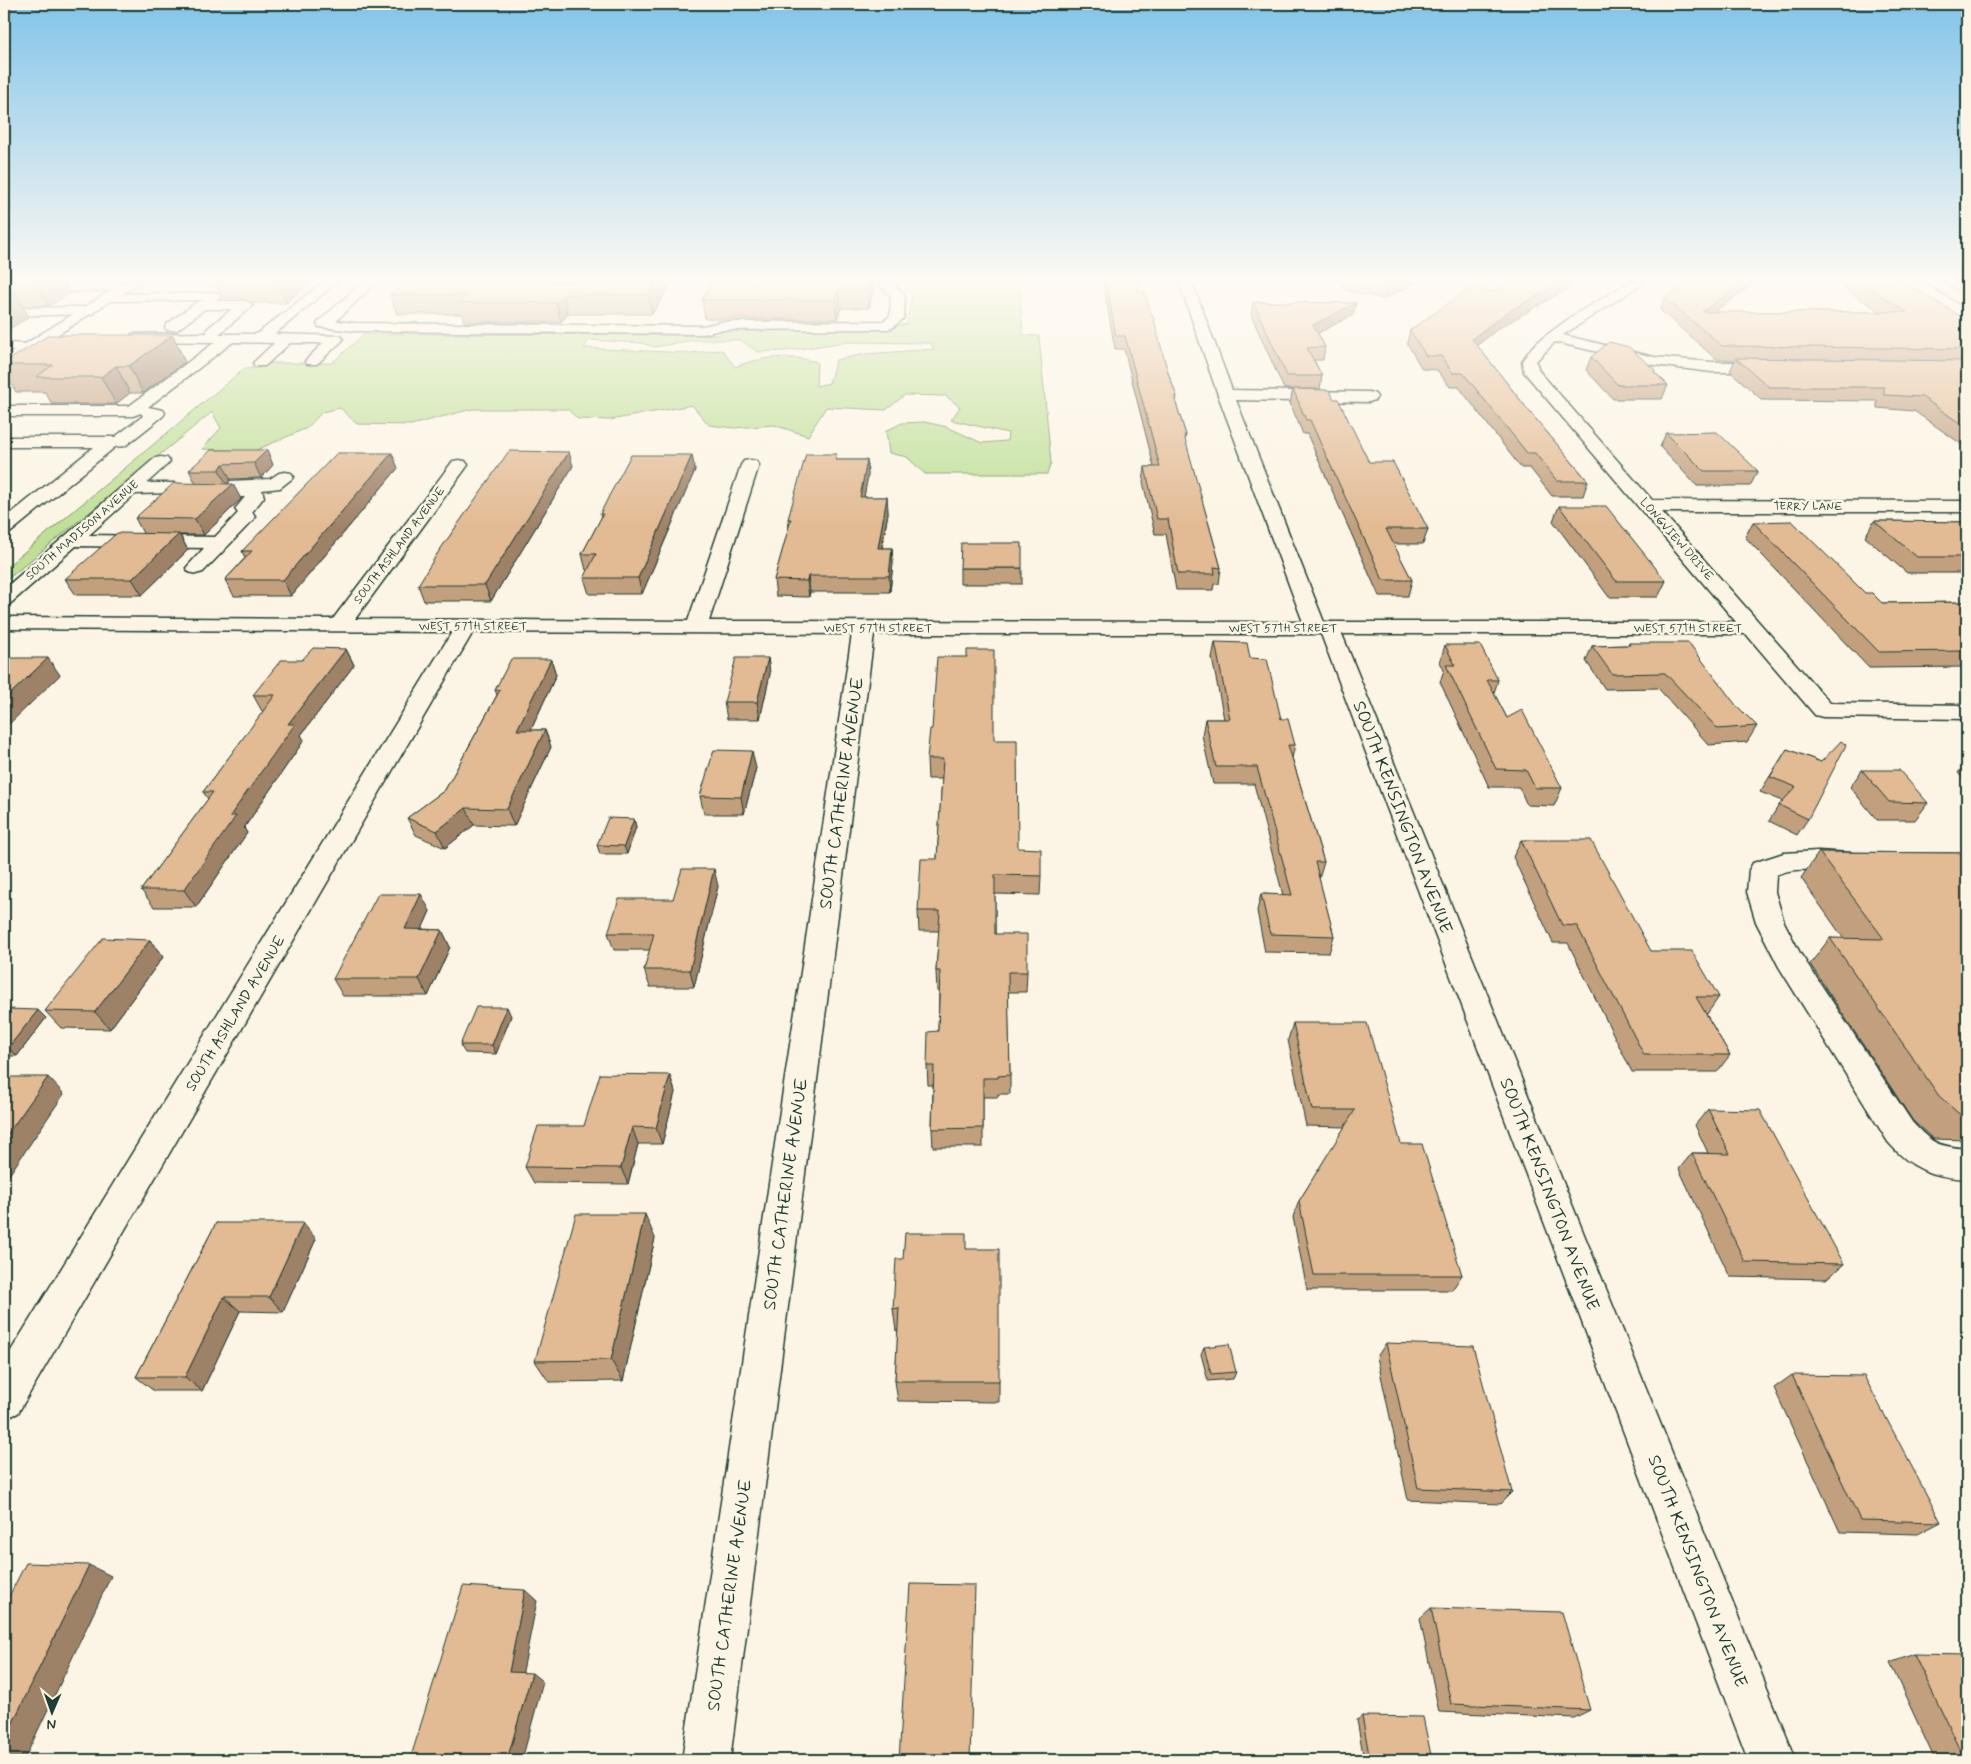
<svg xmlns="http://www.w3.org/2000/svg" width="1971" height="1764" viewBox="0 0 1971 1764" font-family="Mynerve,sans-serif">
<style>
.green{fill:#bfdf97;stroke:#6f8e66;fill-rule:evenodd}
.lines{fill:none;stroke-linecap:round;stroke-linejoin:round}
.minor-casing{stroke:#1f3d34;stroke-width:3}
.major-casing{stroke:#1f3d34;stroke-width:3}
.minor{fill:#fcf5e5;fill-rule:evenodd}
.major{fill:#fcf5e5;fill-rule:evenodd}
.wall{fill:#c2a07e;stroke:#1f3d34}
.shaded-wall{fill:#9e8267;stroke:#1f3d34}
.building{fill:#e2ba93;stroke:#1f3d34}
.labels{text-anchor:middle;stroke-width:5;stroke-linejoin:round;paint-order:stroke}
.far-street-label{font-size:12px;fill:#1f3d34;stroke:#fcf5e5}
.street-label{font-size:15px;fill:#1f3d34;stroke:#fcf5e5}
.near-street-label{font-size:18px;fill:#1f3d34;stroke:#fcf5e5}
</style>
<rect width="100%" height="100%" fill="#fcf5e5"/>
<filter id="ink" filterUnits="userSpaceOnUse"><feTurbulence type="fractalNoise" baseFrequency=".02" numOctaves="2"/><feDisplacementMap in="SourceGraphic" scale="10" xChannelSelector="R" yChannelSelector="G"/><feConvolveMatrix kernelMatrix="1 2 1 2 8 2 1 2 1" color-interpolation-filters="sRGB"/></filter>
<g filter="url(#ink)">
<!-- green -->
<path class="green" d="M897,282h122l4,53 16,1 12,127 -4,11h-122l-18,-17 -18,-4 -3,-22 16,-8 23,-1 22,5 35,16 25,-2 1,-8 -57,-13 9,-13 -14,-11 -41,-1 -19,15 -60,-3 -18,29 -34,-11 -40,3 -25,-3 -17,-20 -82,15 -32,-1 -11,-10h-95l-61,16 -54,-1 -17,-16 -18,4 -15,16 -53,23 -52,-2 19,-21 -9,-16 -208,170v-13l241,-201h15l6,-5h66l32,-29 355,1 4,-6h157l27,-5 5,-32 -16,-6zM589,340l52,3 14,4 38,-7h47l18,12 27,-1 62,-9 84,1 3,6 -69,5 -29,6 -7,23 -13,3 1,-24c-28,-7 -55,-6 -82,5l-13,-17 -33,3 -105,-5z"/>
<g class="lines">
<!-- minor casing -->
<g class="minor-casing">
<path id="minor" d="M323,282h14l-62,52 66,2 2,3 -2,3 -24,22h-10l-2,-3 18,-18h-33l-25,23h-10l-2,-3 21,-20 -41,-1 -85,65 15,3 2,3 -2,3 -38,30 -10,1 -104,85 -7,2v-15l90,-72h-90v-10h111l28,-21 -2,-3 -8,3h-129v-10h125l86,-64 -78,-1 -5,-1 -2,-3 2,-3 76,-1 -2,-2 2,-3 24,-19h-27l-28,21h-10l-2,-3 2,-3 30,-22 8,-2 -94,1 -7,-4 2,-3 113,-1 2,3 -4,5h29l7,4 -34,29h38z
M363,282h14l-41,39 19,2 348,3 18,-4 163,-1 6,-5 1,-20 -10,-9 1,-5h13v4l10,9 -1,23 -12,10 -5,1 -166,1 -18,4 -348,-3 -36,-4 -2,-3 2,-3z
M1179,282h13l40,108 137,2 6,2 2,3 -2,3 -6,2 -133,-2 88,222h412l-212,-250 -2,-11 10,-14 12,-10 30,-22 56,-33h15l-82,53 91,22 58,5h57l5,2 3,3 -3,3 -5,2h-57l-58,-7 -99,-23 -19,19 3,10 113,129 315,1v11h-305l168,191 137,2v14l-144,-2 -8,-2 -69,-81h-404l454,1126h-48l-427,-1126h-447l-144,1126h-48l170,-1126 -379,-2 -455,781 -14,6v-57l448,-730 -448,-3v-12l329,2 120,-158 6,-1 6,1 3,4 -113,154 333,2 53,-156 3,-4 6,-1 6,1 3,4 -50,156 594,1 -85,-227z
M1926,282h16l25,15v9l-5,-1z
M126,283l5,1 2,3 -2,3 -101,3 -7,-4 7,-4z
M88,307l5,1 2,3 -2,3 -89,2v-8z
M4,343l31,1 2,3 -2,3 -31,1z
M161,457l6,1 3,4 -23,21h27l12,4h42l2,-6 40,-2 9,-6 6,-1 6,1 3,4 -14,11 -18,2 2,7 -12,15 3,4 -2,4 -50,52 -7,2 -7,-2 -3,-4 18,-20 -128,-2 -65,57 -7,2v-16l151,-131zM171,493l12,4h62l-10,12 3,4 -23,24 -126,-2 46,-41z
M1818,851l33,2 10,2 4,7 -4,7c-28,7 -58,-6 -85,6l-1,17 9,30 16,31 112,169c20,22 26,24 55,27v30c-34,-2 -56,-10 -79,-37l-109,-175 -23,-45 -9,-30 2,-22 4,-7 31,-10z"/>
</g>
<!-- major casing -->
<g class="major-casing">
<path id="major" d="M125,282h15l-131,84 -5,1v-10z"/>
</g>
<!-- minor -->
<use href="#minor" class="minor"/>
<!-- major -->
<use href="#major" class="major"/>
</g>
<!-- wall -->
<path class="wall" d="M4,282h60l6,11 -21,13h-26l6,11 -25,15z
M209,282h102l-25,21h-33l-10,-4 -1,-1h-20l-5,-12h-6z
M405,282h267l-20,32h-84l-7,8h-97l-2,-8h-65l-7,-19z
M875,282l-6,26h-28l-4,11h-132l-3,-19z
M1103,282h34l2,10 38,105 -1,6 10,32 -1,5 36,128 -2,16h-5l-1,6h-37l-10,-56h-11l-12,-52 2,-15h9l-30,-118h-9z
M1339,282h78l-33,17 -38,-9z
M1847,282h56l64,38v128l-53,-37 -37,-3v-7l-115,-1 -32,-29 5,-11 -19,-1 -56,-49 5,-12 85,-12 -36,26h167l-37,-24z
M1568,286l-1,3 -68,39 -22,17 52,66 59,70 -5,15h-31l-22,-28h-9l-62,-81h-9l-13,-17 -15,-1 -15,-26 3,-13 83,-38z
M1253,302l103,1 -3,12 -35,18 7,14 -2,13h-9l8,16 -2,13h-36l-33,-74z
M1591,357l64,13 -1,2 14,13 -6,14h-49l-27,-29z
M185,362l-42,31h-13l-14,11h-64l-7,-12h-29l-12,-21v-8z
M1293,389l76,73 59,67 -5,15h-30l19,36 -4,16h-29l-72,-162h-4l-13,-31z
M1666,433l92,38 -8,15h-53l-37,-39z
M267,450l6,15 -12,13 -31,1 -3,5 14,15 -37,36h-24l8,15 -46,45h-66l-11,-16 78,-46 -8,-15 61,-34 -7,-14z
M837,460h30l1,15 -4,22h23l1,16 -6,35h10l1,15 -3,29h-80l-1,5 -33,-1 -2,-16 15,-52 -1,-9z
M573,466l-82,135h-67l-6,-16z
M398,468l-107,128h-57l-9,-16 20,-22 -3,-7z
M695,470l-53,124h-53l-5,-16 4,-8h-2l-4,-16 19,-36 -1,-4z
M1559,506l107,75 -8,16h-49l-56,-76z
M1874,521l93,1v51h-60l-42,-36z
M1753,522l112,71 17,10 85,-1v65l-98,1 -124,-131z
M960,568h62v16h-62z
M1215,642l35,16 45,87 -3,13 32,104 -5,17 15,57 -5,17 -64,-1 -8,-41 4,-17 22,1 -29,-111h-41l-11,-49 3,-16h19l-12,-61z
M1629,643l106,61 22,22 -10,16 -38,3 -51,-57 -53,1 -19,-28 6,-15 36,-1z
M1445,645l53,35 -4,13 13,25 55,70 -8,18 -27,-1 -8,-18h-30l-49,-105 4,-12 -4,-8z
M346,649l8,16 -53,70 3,5 -60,88 3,5 -51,74h-42l-13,-17 67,-91 -5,-7 60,-80 -1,-1 -9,-16 49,-35z
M768,658l2,16 -10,45h-33l-3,-17z
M551,659l5,16 -25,55h14l6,17 -37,79 -40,-1 -29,23 -29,-13 -9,-17 38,-28 52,-95 -2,-5z
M994,740l24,108 23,28 -1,19 -45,-1v40l32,38 -1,20h-18l2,83v19h-12v3h-15v50h-50l-1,-18 1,-44h-5l-1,-19 11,-35 1,-40h-2l-1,-20 3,-40h-20l-1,-20 19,-52 5,-80h-14l-1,-20z
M1787,749l34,13 -13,57 -11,16 -28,-14 10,-16 4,-4 -23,-9z
M1967,761v22l-9,-10z
M756,768l-12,46h-40l-4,-18z
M1862,770l66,33 -13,17h-38l-27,-33z
M634,819l2,8 -9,27h-27l-3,-9z
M1521,840l130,111 68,46 -12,17h-1l24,41 -13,17h-85l-64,-129h-15l-40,-86z
M1819,852l148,1v287l-33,-1 -2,-1 -19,-17 -103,-157 20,-26 14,1 -43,-61z
M718,886l-24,101h-44l-6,-17 6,-20h-36l-6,-17 65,-34z
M430,911l-8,18 20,1 8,17 -22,49h-85l-10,-17z
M150,940l13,17 -53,72 -49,-1 -16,-17z
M4,1014l42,4 -29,38h-13z
M511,1016l-15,38 -31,-1 -5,-8z
M1293,1023l108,121 61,131 -10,15h-145l-14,-73 6,-16 46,-74 -39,-1 -18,-86z
M670,1075l5,17 -13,52h-24l-10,40 -94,-1 -9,-16 59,-41z
M1708,1109l136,155 -18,15 -96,-2 -51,-108 13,-16h16l-13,-28z
M216,1223l100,16 -33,73 -43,-1 -38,80h-48l-18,-14z
M655,1238l-32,143 -74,1 -14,-21z
M967,1249l32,132v21l-101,-1 -3,-20 3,-51 -2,1 -3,-22 10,-50z
M1386,1343l126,149 -12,12 -92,-4 -31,-143z
M1204,1347l32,25 -3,7 -25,2 -7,-27z
M1792,1375l149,147 -23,12 -78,-2 -66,-144z
M1431,1608l159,102 -16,8 -135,-6 -19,-94z
M1914,1654l53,106h-32l-45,-97z
M1362,1716l70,44h-68l-7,-40z"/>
<!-- shaded-wall -->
<path class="shaded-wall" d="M36,282h28l6,11 -21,13z
M277,282h34l-25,21z
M656,282h16l-20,32 -4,-19z
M869,282h6l-6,26 -2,-19z
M1396,282h21l-33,17 3,-12z
M1561,282h13l-6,4 -1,3 -68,39 -30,24 3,-13 31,-24z
M1744,282h8l-2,4 -54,39 6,-13z
M839,289l2,19 -4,11 -2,-19z
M14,291l15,26 -25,15v-35z
M563,295l5,19 -7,8 -5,-19z
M1356,303l-3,12 -42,22 2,-12z
M173,335l12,27 -42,31 -14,-27z
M116,366l14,27 -14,11 -15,-27z
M267,450l6,15 -12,13 -7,-15z
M569,452l4,14 -82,135 -6,-16z
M392,453l6,15 -107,128 -8,-16z
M692,455l3,15 -53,124 -4,-16z
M867,460l1,15 -7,38 -1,-16z
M223,464l7,15 -3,6 -8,-15z
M233,484l8,15 -37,36 -9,-16z
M887,497l1,16 -9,50 -1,-15z
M179,534l9,16 -46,45 -10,-16z
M892,548l1,15 -3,29 -1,-16z
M808,576l2,16 -1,5 -2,-16z
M346,649l8,16 -53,70 3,5 -60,88 3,5 -51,74 -12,-17 104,-166z
M48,658l12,17 -56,54v-29z
M768,658l2,16 -10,45 -3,-17z
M551,659l5,16 -33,72 -6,-17z
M545,730l6,17 -37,79 -7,-17z
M752,751l4,17 -12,46 -3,-17z
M466,808l8,17 -29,23 -8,-17z
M634,819l2,8 -9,27 -3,-8z
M714,869l4,17 -24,101 -4,-17z
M421,894l9,17 -16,36 -9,-18z
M442,930l8,17 -22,49 -9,-17z
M150,940l13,17 -53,72 -15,-17z
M507,1007l4,9 -15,38 -4,-9z
M38,1010l8,8 -29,38 -9,-8z
M670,1075l5,17 -13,52 -6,-16z
M48,1077l16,17 -57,84 -3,-3v-36z
M632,1127l6,17 -10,40 -7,-16z
M645,1214l10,24 -32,143 -12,-21z
M303,1223l13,16 -33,73 -14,-15z
M224,1297l16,14 -38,80 -17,-14z
M89,1565l22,11 -87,184h-14l-6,-1v-18z
M525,1590l12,11 -16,80 -12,-9z
M532,1673l11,9 -21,78h-15z"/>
<!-- building -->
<path class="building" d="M405,282h251l-8,13h-85l-7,8h-98l8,-8h-76z
M712,282h157l-2,7h-28l-4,11h-133z
M1106,282h31l2,10h5l8,24h1l15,57 9,24h-3l12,38h-2l37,133 -7,-1 1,7h-37l-10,-55h-11l-12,-52h15l-35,-131h-9z
M1367,282h29l-9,5z
M1509,282h52l-58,33 -31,24 57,72 59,70h-31l-22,-28h-8l-64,-80h-10l-12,-17h-15l-16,-26 62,-43 21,5z
M1688,282h56l-42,30h205l-47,-30h43l64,38v29l-245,-3 -57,-48z
M4,291h10l-10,6z
M1253,302l103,1 -43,22 12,22 -18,1 15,28h-35z
M49,335h124l-44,31h-13l-15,11h-65l17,-12h-49v-2z
M1609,342l20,5 26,23 -1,2 14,13h-50l-27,-28z
M1736,358l231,3v67l-45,-31 -38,-2v-8h-115z
M1293,389l36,1 5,9h4l31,63h24l35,67h-42l26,51h-29l-73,-160h-4z
M1717,432l41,39h-54l-38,-38z
M211,450h56l-13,13 -31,1 -4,6h-30z
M509,451l60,1 -84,133h-67l19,-31z
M337,453h55l-109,127h-58l27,-29h-10z
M806,454h31l-2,6h32l-7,37h27l-9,51h14l-3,28h-81l-1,5 -33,-1 17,-61h-3z
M631,455h61l-54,123h-54l12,-24h-14l21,-40h-3l9,-18z
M174,483l59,1 -38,35 -60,-1z
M1559,506h47l60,75h-50z
M1792,521l73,72h7l10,10 85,-1v49l-88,1 -126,-130z
M1874,521l93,1v35h-50z
M117,533l62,1 -47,45h-67z
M961,543h61v25h-62z
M1215,642l32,1 3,15 17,1 14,60h7l7,26h-7l36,117h-9l19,74 -64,-2 -9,-40 31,1 -35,-128h-41l-11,-48h25z
M1629,643h60l46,61 22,22 -39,3 -53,-56 -53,1 -20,-28 38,-1z
M1445,645h35l18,35h-11l20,38 15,-8 40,78h-27l-9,-18 -30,-1 -50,-104h9z
M313,648l33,1 -58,75h7l-65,92h6l-52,74h-43l72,-98h-10l72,-97h-22l28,-35h21z
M967,650h27v90h23l1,108 23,1v27l-46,-1v59h32v38h-19l2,103 -12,1v2h-15v50l-51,1 2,-63h-7l1,-34 10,-1 2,-60h-4l4,-60h-22l3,-52h16l6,-100h-16l3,-30h2l5,-72h30z
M4,658h44l-44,42z
M736,658h32l-11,44h-33z
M511,659h40l-34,71h28l-38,79 -41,-1 -29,23 -30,-13 38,-28 55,-100h-5z
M1841,741l5,4 -38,74 -29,-14 17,-18 -26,-10 17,-28 34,13z
M714,750l38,1 -11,46 -41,-1z
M1862,770h37l29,33 -39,-1z
M608,818l26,1 -10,27 -27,-1z
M1521,840h70l60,111h41l27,46h-23l34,58h-86l-67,-129 -15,-1z
M1819,852l148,1v262h-6l-3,-2 -19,-17 -109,-158 54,1z
M682,869h32l-24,101h-46l10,-37h-46l11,-34h54z
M378,894h43l-16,35 37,1 -23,49h-86z
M103,938l47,2 -55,72 -50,-1z
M476,1007h31l-15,38h-32z
M7,1009l31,1 -30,38h-4v-34z
M1293,1023h74l34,121h21l40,131h-148l-15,-74 56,-91h-43z
M600,1074l70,1 -14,53 -24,-1 -11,41 -96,-1 13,-41h46z
M4,1077h44l-44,62z
M1708,1109l52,1 84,154 -99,-2 -53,-109 38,1z
M576,1214h69l-34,146 -76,1z
M216,1223h87l-34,74h-45l-39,80h-49z
M905,1233h61v16h33v132h-104l4,-73 -6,1 3,-50h7z
M1386,1343l87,3 39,146 -94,-4z
M1229,1344l7,28 -25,2 -7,-27z
M1792,1375l72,1 77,146 -81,-2z
M26,1563l63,2 -85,176v-135z
M910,1584l65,1 -5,175h-71z
M463,1586l62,4 -16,82 23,1 -25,87h-97z
M1431,1608l131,4 28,98 -139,-6z
M1914,1654l53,1v105h-2z
M1362,1716l61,1 9,43h-62z"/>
</g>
<!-- sky -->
<linearGradient id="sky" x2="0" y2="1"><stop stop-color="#83c4e9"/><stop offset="0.53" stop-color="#fefaf3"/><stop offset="1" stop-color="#fefaf3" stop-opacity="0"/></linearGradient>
<rect width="1971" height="529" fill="url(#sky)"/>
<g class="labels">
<!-- far-street labels -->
<g class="far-street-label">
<text x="1808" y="510">TERRY LANE</text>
<text transform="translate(82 530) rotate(-41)" y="4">SOUTH MADISON AVENUE</text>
<text transform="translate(1677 539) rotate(49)" y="4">LONGVIEW DRIVE</text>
<text transform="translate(399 545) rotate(-53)" y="4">SOUTH ASHLAND AVENUE</text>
<text x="473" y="630">WEST 57TH STREET</text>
<text x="878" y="632">WEST 57TH STREET</text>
<text x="1283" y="632">WEST 57TH STREET</text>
<text x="1688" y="632">WEST 57TH STREET</text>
</g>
<!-- street labels -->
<g class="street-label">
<text transform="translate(235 1013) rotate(-59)" y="5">SOUTH ASHLAND AVENUE</text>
</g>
<!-- near-street labels -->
<g class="near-street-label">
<text transform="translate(841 793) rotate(-82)" y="6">SOUTH CATHERINE AVENUE</text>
<text transform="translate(1403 817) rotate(69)" y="6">SOUTH KENSINGTON AVENUE</text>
<text transform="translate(785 1194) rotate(-82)" y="6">SOUTH CATHERINE AVENUE</text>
<text transform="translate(1550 1194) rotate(69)" y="6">SOUTH KENSINGTON AVENUE</text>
<text transform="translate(1698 1571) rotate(69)" y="6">SOUTH KENSINGTON AVENUE</text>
<text transform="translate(729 1595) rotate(-82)" y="6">SOUTH CATHERINE AVENUE</text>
</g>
</g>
<!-- margin -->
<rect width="1971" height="1764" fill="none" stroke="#fcf5e5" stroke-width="20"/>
<rect x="10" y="10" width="1951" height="1744" fill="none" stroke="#1f3d34" stroke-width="2" filter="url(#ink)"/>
<!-- north arrow -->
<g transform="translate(52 1712) rotate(182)" stroke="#fcf5e5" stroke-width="4" paint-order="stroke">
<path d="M0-4L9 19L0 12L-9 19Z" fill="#1f3d34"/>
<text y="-8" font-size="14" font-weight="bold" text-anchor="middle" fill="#1f3d34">N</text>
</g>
</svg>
